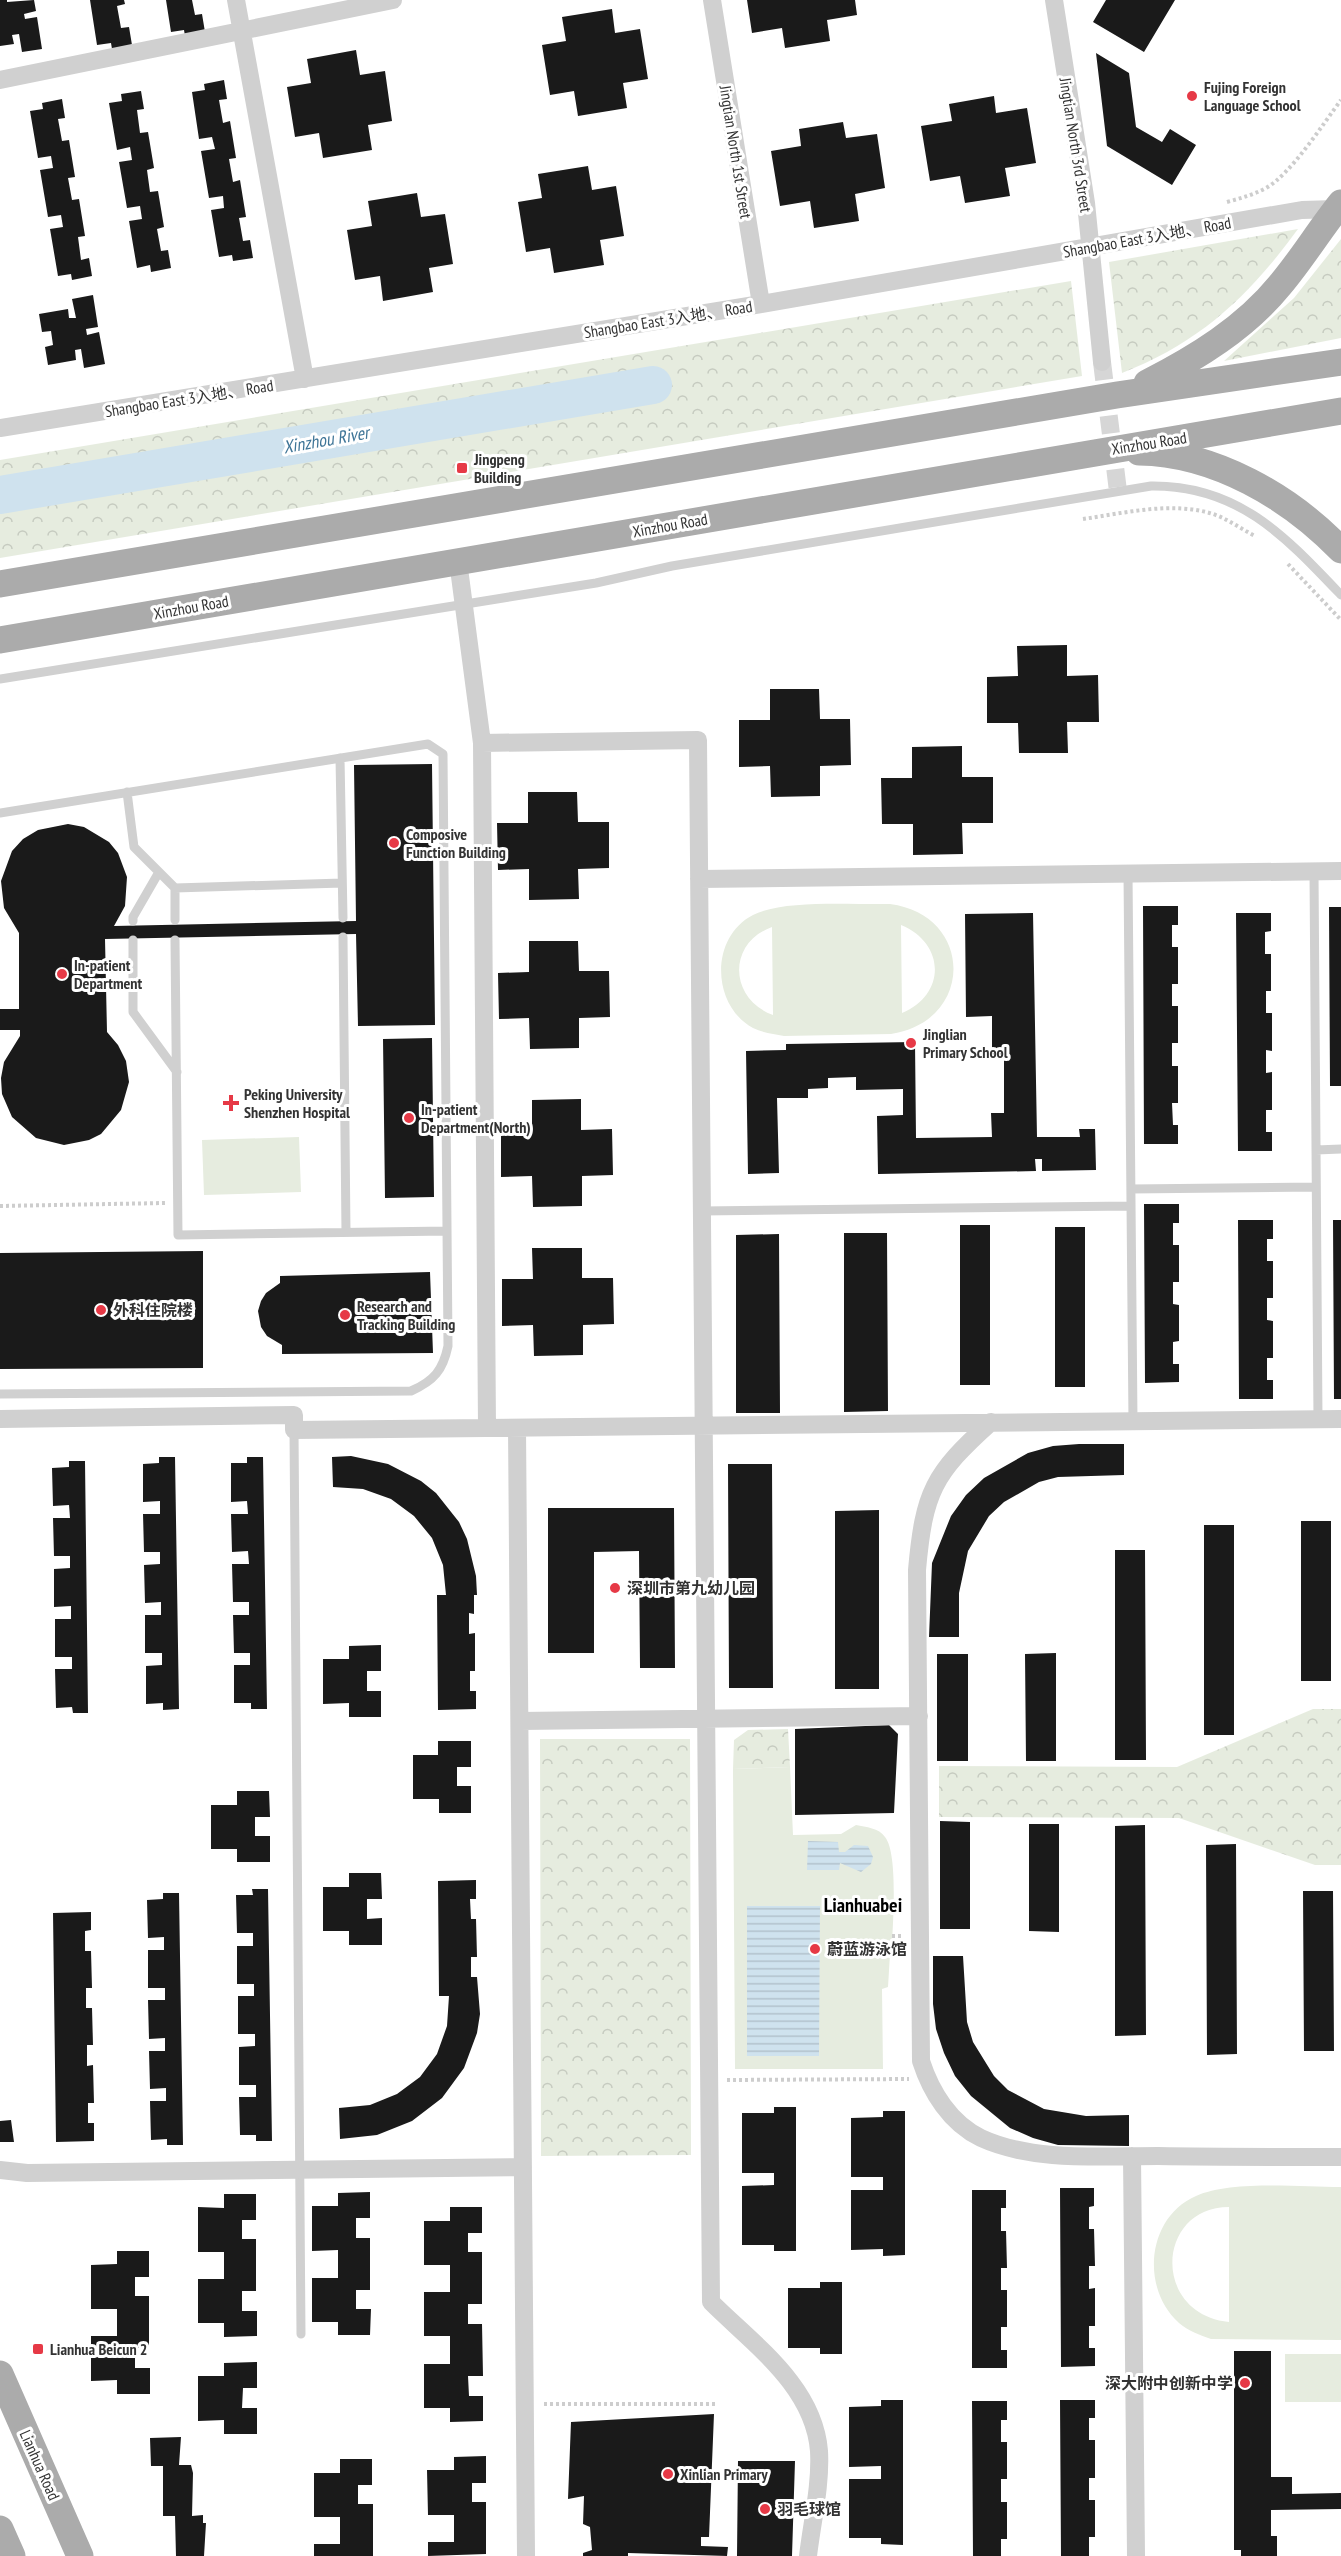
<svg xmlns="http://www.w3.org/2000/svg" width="1341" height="2556" viewBox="0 0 1341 2556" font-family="'PT Sans Narrow','Noto Sans SC',sans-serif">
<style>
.grass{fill:#e6ecdf;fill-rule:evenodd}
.forest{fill:url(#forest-crowns)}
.water{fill:url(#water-rules)}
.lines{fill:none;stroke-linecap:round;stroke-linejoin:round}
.river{stroke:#cfe2ee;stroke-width:38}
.building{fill:#1a1a1a}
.minor-tunnel{stroke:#d6d6d6;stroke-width:18;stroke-dasharray:18 9;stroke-linecap:butt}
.path{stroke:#cdcdcd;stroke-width:4;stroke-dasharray:3 3;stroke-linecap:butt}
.service{stroke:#d0d0d0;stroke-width:9}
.minor{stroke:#d0d0d0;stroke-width:18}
.primary{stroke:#ababab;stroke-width:27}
.poi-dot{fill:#e63946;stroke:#fff;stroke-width:2}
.labels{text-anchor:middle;stroke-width:6;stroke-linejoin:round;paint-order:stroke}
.poi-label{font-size:16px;font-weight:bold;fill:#333;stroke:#fff;text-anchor:start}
.street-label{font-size:16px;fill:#333;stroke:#fff}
.water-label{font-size:18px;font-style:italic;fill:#3f7597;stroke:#fff}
.quarter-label{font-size:20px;font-weight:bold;fill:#000;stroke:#fff}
</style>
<defs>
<pattern id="forest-crowns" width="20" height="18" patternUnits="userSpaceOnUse" patternTransform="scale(1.5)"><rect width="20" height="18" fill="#e6ecdf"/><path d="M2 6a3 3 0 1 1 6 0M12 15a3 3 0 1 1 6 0" fill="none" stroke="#c6cbc0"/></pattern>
<pattern id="water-rules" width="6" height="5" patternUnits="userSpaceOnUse" patternTransform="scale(1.5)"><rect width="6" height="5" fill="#cfe2ee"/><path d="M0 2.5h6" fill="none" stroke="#b2c2cd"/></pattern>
</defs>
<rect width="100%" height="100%" fill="#fff"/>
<!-- grass -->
<path class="grass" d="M890,904c84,11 85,117 1,130l-107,2c-10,-2 -21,-3 -31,-8 -42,-23 -43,-91 0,-113 31,-16 101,-10 137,-11zM901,925c44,18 46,69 1,88zM772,927l1,88c-44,-16 -46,-72 -1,-88z
M299,1137l2,55 -97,3 -2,-55z
M790,1767l3,68 48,-1 15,-9c10,2 23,3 29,12 13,16 8,84 7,106l4,2v8l-6,1 -2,33 -6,2 1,80h-148l-2,-300z
M1341,2187v153l-130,-1c-11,-4 -23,-8 -32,-16 -39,-35 -32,-106 17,-127 35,-16 105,-9 145,-9zM1229,2207v115c-78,-8 -73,-115 0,-115z
M1285,2354h56v48h-56z"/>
<!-- forest -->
<path class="forest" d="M1298,229c-49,67 -97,113 -176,144l-13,-111z
M1341,239v99l-117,23 70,-63z
M1071,281l11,95 -1082,182v-98z
M1313,1709h28v156h-26l-136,-47 -240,-1v-51l238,1z
M788,1729l2,38 -57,2 1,-29 14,-10z
M690,1739l1,416 -150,1 -1,-417z"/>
<!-- water -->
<path class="water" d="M808,1841l30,1 1,10h6l9,-7 14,1 5,11 -2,7 -10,8 -21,-9 -1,7h-32z
M747,1906h73l-1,150h-72z"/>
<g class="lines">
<!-- river -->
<path class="river" d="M0,495l653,-110"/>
</g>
<!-- building -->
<path class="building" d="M0,0h7v2l27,-2 2,11 -12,3 1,5 12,-2 5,32 -20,3 -3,-18 -7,1 2,9 -14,2z
M90,0h34l1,4 -8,2 4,22 8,-1 3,18 -20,4 -1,-6 -14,2z
M166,0h26l3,15 7,-1 3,18 -20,4 -1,-6 -13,2z
M747,0h108l2,15 -30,5 3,21 -45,7 -3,-20 -30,5z
M1106,0h69l-31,52 -51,-30z
M612,9l3,24 25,-4 8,50 -25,4 4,25 -49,8 -4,-25 -24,4 -8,-50 24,-4 -4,-24z
M356,50l4,25 25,-4 7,50 -24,4 4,25 -49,8 -4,-25 -24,4 -8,-50 24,-4 -4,-24z
M1096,53l33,20 7,54 26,15 8,-13 26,16 -24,40 -65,-39z
M224,80l3,19 -8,1 4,23 7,-2 6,37 -7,1 4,23 7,-2 6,37 -7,1 4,23 7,-1 3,18 -20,3 -1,-6 -13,2 -8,-47 13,-2 -1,-12 -14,2 -8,-47 14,-2 -3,-12 -13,2 -7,-47 13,-2 -1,-6z
M141,91l3,18 -7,1 3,23 8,-1 6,36 -7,2 3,22 8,-1 6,36 -7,2 4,22 7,-1 3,18 -20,4 -1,-7 -13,3 -8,-47 13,-2 -2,-13 -13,2 -8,-46 13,-2 -2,-13 -13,3 -8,-47 13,-2 -1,-7z
M994,96l2,17 31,-5 9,55 -31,5 5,28 -45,7 -5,-27 -30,5 -9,-55 31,-5 -3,-17z
M62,99l3,19 -7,1 4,22 7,-1 6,37 -7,1 4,22 7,-1 6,37 -7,1 3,23 8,-2 3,18 -20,4 -1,-6 -13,2 -8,-47 13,-2 -2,-12 -13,2 -8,-47 13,-2 -2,-12 -13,2 -8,-47 13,-2 -1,-6z
M843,122l3,16 31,-4 8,54 -30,6 4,27 -45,7 -4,-27 -30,5 -9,-55 30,-5 -2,-17z
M588,166l4,24 24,-4 8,50 -24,4 4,25 -50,8 -4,-25 -24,4 -8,-50 24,-4 -4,-24z
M417,193l4,24 24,-3 8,50 -24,4 4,24 -50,9 -3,-25 -25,4 -8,-50 25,-4 -4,-25z
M93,295l5,32 -12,2 1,6 12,-3 6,32 -21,4 -3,-19 -6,1 1,10 -28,5 -3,-18 8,-2 -2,-14 -9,1 -3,-18 29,-5 1,9h7l-4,-19z
M1067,645v31l31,-1 1,47h-32l1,31h-49l-1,-30h-31v-46l31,-1 -1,-30z
M770,689h49l1,30h30l1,46 -31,1v30l-49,1 -1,-31 -31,1v-47h31z
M962,746v31h31v46h-31l1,31 -50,1v-31h-31l-1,-46h31v-31z
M432,764l3,261 -77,1 -2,-92 -251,5 2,93 11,13 8,16 3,21 -8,28 -20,24 -12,6 -25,5 -28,-7 -24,-21 -10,-23 -1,-16 3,-16 16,-26v-6h-20v-21h19v-76l-15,-25 -3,-27 11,-30 11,-12 15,-9 30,-6 16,3 25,15 9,11 9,24 -2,29 -11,20 242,-5 -2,-156z
M528,792h49l1,30h31v46l-31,1 1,30 -50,1v-31l-31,1 -1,-47h31z
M1143,906h35v19h-6v22h6v37h-6v22h6v37h-6v23h6v37h-6l1,22h5v19h-34z
M1329,907h12v179h-11z
M1033,913l4,224h43l-1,-8h16l1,41 -54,1v-12h-7l1,12 -158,3 -1,-58 26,-1v-26l-47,1v-13l-28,1v10l-20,1v9h-31l2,75 -31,1 -2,-123 40,-1v-6l129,-2 1,96 76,-1 -1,-24h13v-56h-12v-41l-26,1 -1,-103z
M1236,913h35v18l-6,1v22h6v37h-5v22h6v38l-6,-1v23l6,-1v38h-6v22h6v19h-34z
M529,941h49l1,30h30l1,46 -31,1v30l-49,1 -1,-31 -30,1 -1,-46 31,-1z
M432,1038l2,159 -49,1 -2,-159z
M581,1099v31l31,-1 1,46 -31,1v30l-49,1 -1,-31 -31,1v-46l31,-1v-30z
M1144,1204h35v19h-6v22h6v37h-6v22l6,1v36l-6,1v22h6v18l-34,1z
M1238,1220h35v19h-6v22h6v37h-6v22l6,1v37h-6v22h6v19h-34z
M1333,1220h8v179h-7z
M960,1225h30v160h-30z
M1055,1227h30v160h-30z
M844,1233h43l1,178 -44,1z
M779,1234l1,179h-44v-178z
M532,1248h50v30h31l1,46 -31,1v30l-49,1 -1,-31 -31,1v-47h31z
M203,1251v117l-203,1v-116z
M430,1272l3,81 -151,1v-9l-15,-9 -6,-9 -3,-16 3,-10 5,-8 14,-10v-7z
M1079,1444h45v31l-66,2 -19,5 -35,20 -15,14 -21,35 -9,42v44h-30l3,-74 19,-47 15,-21 18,-17 44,-25 25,-7z
M351,1456l37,8 33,17 15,12 23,29 8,17 9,37 1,19h-3v19l-5,-1v21l6,-1v38h-5v20h6v18l-38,1 -1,-115h9l-3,-30 -11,-27 -18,-22 -23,-17 -28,-10 -30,-2 -1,-30z
M159,1457h16l4,252 -16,1v-7l-17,1v-38l16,-1v-12h-17v-38h16v-13l-16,1 -1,-38 16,-1v-12h-16l-1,-38h17v-13l-17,1v-38l16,-1z
M247,1457h16l4,252h-16v-6h-17v-38h16v-12h-16l-1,-38h16v-13h-16l-1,-38h17l-1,-13 -16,1 -1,-38h17l-1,-13 -16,1v-39h16z
M69,1461h16l3,252h-15l-1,-6 -16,1 -1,-39h17v-12h-17v-38h16v-13l-17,1v-38l16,-1v-12h-16l-1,-38h17l-1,-13 -16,1 -1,-38 17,-1z
M728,1464h44l1,224h-44z
M548,1508h126l1,160h-35l-1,-117 -45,1v101h-46z
M879,1510v179h-44v-178z
M1301,1521h30v160h-30z
M1204,1525h30v210h-30z
M1115,1550h30l1,210h-31z
M381,1645v26h-14v20h14v26h-32v-14l-26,1v-45h26v-13z
M1056,1653v108h-30l-1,-107z
M937,1654h31v107h-31z
M889,1725l9,9 -4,79 -99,2v-86z
M438,1741h33v26h-14v19h14v27h-32v-14h-26v-44h25z
M237,1791h32l1,26h-15v19h15v26h-33v-13h-26v-44h26z
M940,1821l30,1v107h-30z
M1029,1824h30v108l-30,-1z
M1145,1825l1,210 -31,1v-210z
M1236,1844l1,210 -30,1 -1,-210z
M349,1873h32l1,26h-15v20l15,-1v27h-33v-14h-26v-44h26z
M476,1880v19h-6l1,20h5l1,38h-6v20h6l3,37 -3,19 -13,35 -22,30 -30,23 -35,14 -37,4 -1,-31 31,-3 27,-11 23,-17 17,-23 10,-28 2,-30h-10l-1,-115z
M252,1889h16l4,252h-16v-6h-16l-1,-38h17v-12h-17v-38l16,-1v-12h-17v-38h16v-12h-17v-38h16v-13h-16l-1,-38h17z
M1303,1891h30l1,160h-30z
M163,1893h16l4,252h-16v-6l-16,1 -1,-39h16v-13l-16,1 -1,-38h16v-13l-16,1 -1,-39h17v-12h-17v-38h16v-13l-16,1 -1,-38 16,-1z
M91,1912v18l-6,1v20h6l1,37h-6v20h6l1,37h-6v21l6,-1 1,38h-6v20h6v18l-38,1 -3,-229z
M933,1956h30l4,66 6,20 21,34 14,14 36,19 42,7 43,-1v31l-71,-1 -25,-7 -23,-10 -39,-32 -16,-20 -11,-23 -8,-24 -3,-25z
M774,2107h22v144h-22v-6h-32v-59l32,-1v-12h-32v-60h32z
M883,2111h22v144l-22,1v-7l-32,1v-60h32v-13h-32v-59l32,-1z
M11,2120l3,22h-14v-21z
M1060,2188h34v18l-5,1v22h5l1,37h-6v23l6,-1v38h-6v22h6v18l-34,1z
M972,2190h34v18h-5v23h5l1,37h-6v22h6v37h-6v23h6v18h-35z
M370,2192v26h-14v20h14v52h-14v19h15l-1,26h-32v-13h-26v-44h26v-28l-26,1v-45h26v-13z
M224,2194h32v26h-14v19h14v52h-14v20h15v25l-33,1v-14h-26v-44h26v-27h-26v-45l26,1z
M450,2207h32v26h-14v19h14v52h-14v20h14l1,52h-15l1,20h14v25l-33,1v-14h-26v-44h26v-28h-26v-44h26v-27h-26v-44h26z
M117,2251h32v26h-14v19h14v52h-14v20h15v26h-33v-14l-26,1v-45h26v-27h-26v-44l26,-1z
M820,2282h22v72h-22v-6h-32v-60h32z
M1234,2351h37v126h21v17l49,-1v16l-70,1v26h6v20h-36v-6h-7z
M257,2362v26h-14l-1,20h15v26h-33v-14l-26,1v-45h26v-13z
M881,2400h22v145l-22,-1v-6h-32v-59h32v-13l-32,1v-60l32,-1z
M1060,2400h35v18h-6v22h6v38h-6v22h6v37h-6v19h-28z
M972,2401h35v19h-6v22h6v37h-6v23h6v37h-6v17h-28z
M714,2414l-5,123h-8v9l27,1 -1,9 -99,-3v3h-45v-3l9,-3 -2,-23 -7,-3 1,-28 -16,3 3,-77z
M181,2437l-2,28h12l2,8 -1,43 11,-1v8h3l-2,33h-28l-1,-40h-12v-50h-12l-1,-28z
M486,2456v27h-14v19h14v52l-58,2v-14h26v-27h-26l-1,-45h27v-13z
M340,2459h32v26h-14v19h15v52h-59v-12h26v-27h-26v-44h26z
M738,2461h57l-3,95h-55z"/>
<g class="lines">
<!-- minor-tunnel -->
<path class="minor-tunnel" d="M1102,362l16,129"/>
<!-- path -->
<path class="path" d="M1227,202c14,-4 26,-7 39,-14 25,-14 57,-64 75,-88
M1083,519c42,-6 89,-18 130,-5 15,5 28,15 42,22
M1288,564l53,56
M0,1206l165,-3
M892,1936h11
M727,2080l182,-1
M544,2404h173"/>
<!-- service -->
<path class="service" d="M0,679l596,-96 76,-17 479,-80c87,-1 134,50 190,109
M340,758l3,160
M127,792l7,55 41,41 167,-5
M0,813l428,-69 15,10 5,592c-5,24 -14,35 -37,45l-411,3
M1314,872l4,547
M1128,874l5,547
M175,888v32
M133,921v-4l26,-45
M343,937l3,295
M133,940v72l44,60
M175,940l3,295 269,-4
M1316,1150l25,-1
M1131,1189l185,-2
M702,1211l429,-5
M294,1430l7,904"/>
<!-- minor -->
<path class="minor" d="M236,0l69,379
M712,0l49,304
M1054,0l32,203 16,159
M0,80l393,-80
M0,428l761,-124 541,-94 34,-1
M458,561l24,182 5,685
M482,743l216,-3 13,1562c42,42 103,84 108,149 2,34 -7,71 -11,105
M699,879l642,-8
M0,1419l294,-4v15l1047,-11
M991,1422c-58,52 -67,70 -74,148l4,491c10,31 29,62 60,77 52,24 120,18 177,18 61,1 122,1 183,1
M517,1428l9,1128
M520,1721l399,-5
M1132,2156l4,400
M0,2170l27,3 496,-6"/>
<!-- primary -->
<path class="primary" d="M1147,383c49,-25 98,-55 133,-98 22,-26 40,-56 61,-82
M1139,452c76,1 151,45 202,98
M0,584l1117,-189 224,-33
M0,640l1341,-229
M0,2374l80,182
M0,2529l12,27"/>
</g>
<!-- markers -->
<g class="poi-dot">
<circle cx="1192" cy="96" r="6"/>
<rect x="456" y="462" width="12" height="12" rx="3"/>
<circle cx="394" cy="843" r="6"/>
<circle cx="62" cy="974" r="6"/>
<circle cx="911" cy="1043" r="6"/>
<path d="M228 1094h6v6h6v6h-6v6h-6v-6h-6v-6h6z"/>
<circle cx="409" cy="1118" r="6"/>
<circle cx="101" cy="1310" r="6"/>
<circle cx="345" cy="1315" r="6"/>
<circle cx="615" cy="1588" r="6"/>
<circle cx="815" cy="1949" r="6"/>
<rect x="32" y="2343" width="12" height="12" rx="3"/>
<circle cx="1245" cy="2383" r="6"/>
<circle cx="668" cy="2474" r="6"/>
<circle cx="765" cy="2509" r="6"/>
</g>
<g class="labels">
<!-- poi labels -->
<g class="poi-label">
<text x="1204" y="93">Fujing Foreign<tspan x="1204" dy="18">Language School</tspan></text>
<text x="474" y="465">Jingpeng<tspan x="474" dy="18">Building</tspan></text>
<text x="406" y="840">Composive<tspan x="406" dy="18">Function Building</tspan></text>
<text x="74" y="971">In-patient<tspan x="74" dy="18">Department</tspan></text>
<text x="923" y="1040">Jinglian<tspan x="923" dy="18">Primary School</tspan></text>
<text x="244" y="1100">Peking University<tspan x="244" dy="18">Shenzhen Hospital</tspan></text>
<text x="421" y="1115">In-patient<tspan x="421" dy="18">Department(North)</tspan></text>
<text x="357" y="1312">Research and<tspan x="357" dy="18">Tracking Building</tspan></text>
<text x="113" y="1316">外科住院楼</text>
<text x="627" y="1594">深圳市第九幼儿园</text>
<text x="827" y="1955">蔚蓝游泳馆</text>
<text x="50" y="2355">Lianhua Beicun 2</text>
<text x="1233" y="2389" text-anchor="end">深大附中创新中学</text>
<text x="680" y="2480">Xinlian Primary</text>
<text x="777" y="2515">羽毛球馆</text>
</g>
<!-- street labels -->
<g class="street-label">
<text transform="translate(1076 145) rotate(81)" y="6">Jingtian North 3rd Street</text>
<text transform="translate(736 152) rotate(81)" y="6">Jingtian North 1st Street</text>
<text transform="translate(1147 237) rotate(-10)" y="6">Shangbao East 3入地、 Road</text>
<text transform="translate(668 319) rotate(-9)" y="6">Shangbao East 3入地、 Road</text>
<text transform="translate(189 398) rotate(-9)" y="6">Shangbao East 3入地、 Road</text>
<text transform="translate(1149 443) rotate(-9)" y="6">Xinzhou Road</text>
<text transform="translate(670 525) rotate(-10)" y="6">Xinzhou Road</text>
<text transform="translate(191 607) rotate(-10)" y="6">Xinzhou Road</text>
<text transform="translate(40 2465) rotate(66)" y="6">Lianhua Road</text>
</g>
<!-- water labels -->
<g class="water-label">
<text transform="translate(326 440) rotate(-10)" y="6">Xinzhou River</text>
</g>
<!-- quarter labels -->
<g class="quarter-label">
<text x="863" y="1912">Lianhuabei</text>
</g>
</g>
</svg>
